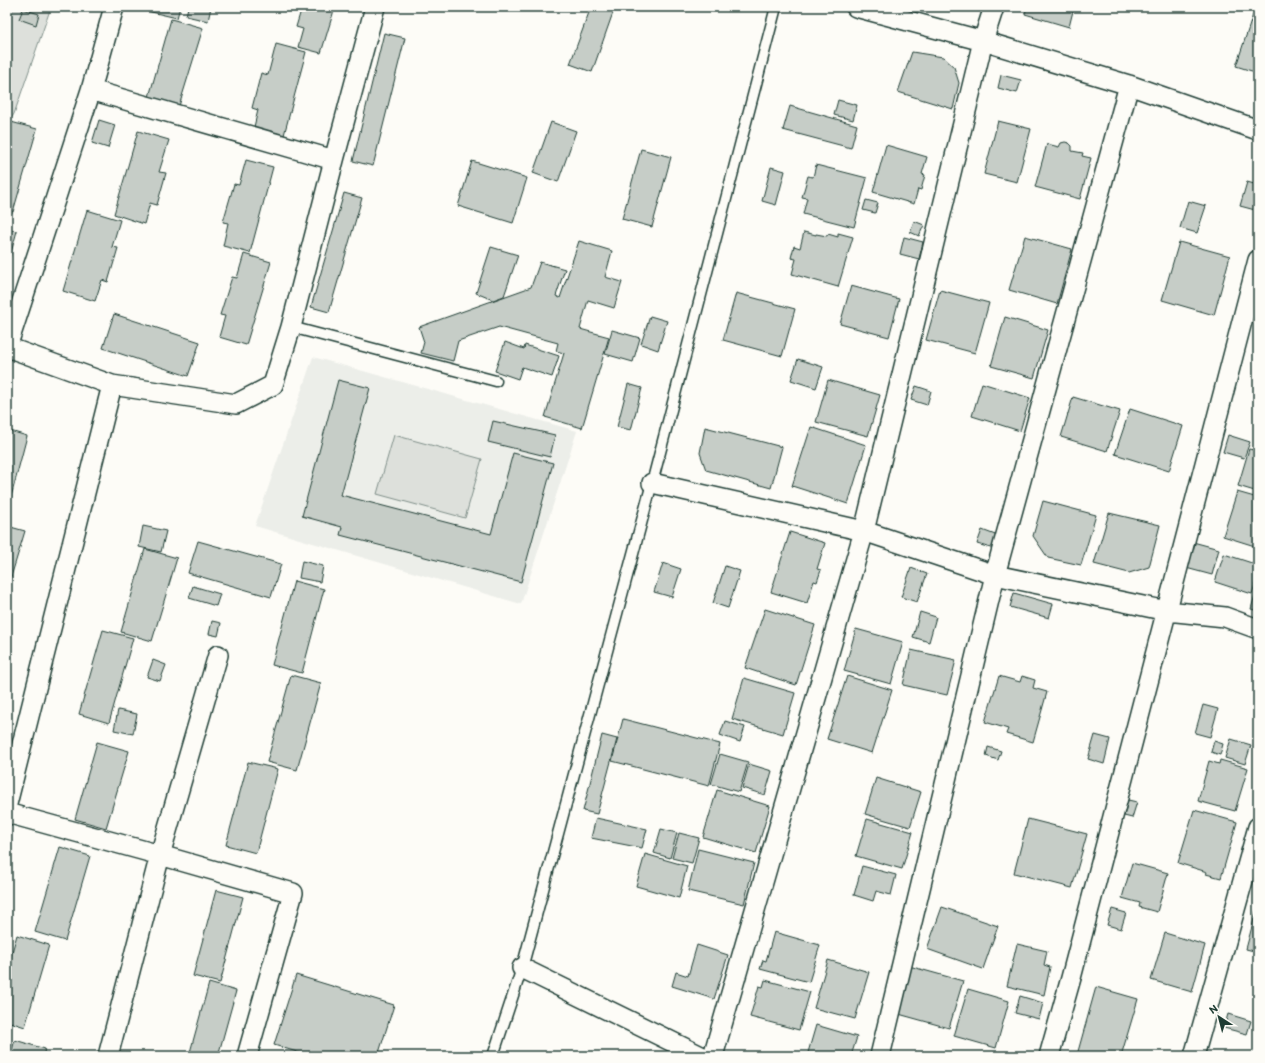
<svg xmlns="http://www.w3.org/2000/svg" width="1265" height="1063" viewBox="0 0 1265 1063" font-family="Itim,sans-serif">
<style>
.built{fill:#eceee9}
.green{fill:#dde0db;stroke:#7e8e88}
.building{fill:#c6cdc7;stroke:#1f3d34}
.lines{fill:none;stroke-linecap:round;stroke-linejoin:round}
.lane-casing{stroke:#1f3d34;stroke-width:13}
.street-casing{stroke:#1f3d34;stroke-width:22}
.lane{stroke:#fdfcf7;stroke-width:10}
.street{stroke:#fdfcf7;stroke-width:19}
</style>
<rect width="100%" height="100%" fill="#fdfcf7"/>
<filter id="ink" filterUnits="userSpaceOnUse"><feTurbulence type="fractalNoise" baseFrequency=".025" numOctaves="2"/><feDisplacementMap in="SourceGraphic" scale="8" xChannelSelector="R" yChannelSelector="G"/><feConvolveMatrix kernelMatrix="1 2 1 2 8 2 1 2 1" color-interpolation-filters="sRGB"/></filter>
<g filter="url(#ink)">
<!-- built -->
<path class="built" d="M313,357l264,74 -56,173 -266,-78z"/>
<!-- green -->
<path class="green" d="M7,7h44l-37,107 -7,10z
M394,435l88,24 -17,59 -88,-24z"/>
<!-- building -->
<path class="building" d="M148,7h32l-3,11 -30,-7z
M188,7h23l-3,14 -22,-5z
M302,7h33l-14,46 -23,-6 5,-18 -7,-2z
M591,7h24l-23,65 -22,-8z
M1027,7h47l-5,20 -44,-13z
M23,9l16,5 -3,11 -17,-6z
M1253,15l5,2v56l-22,-7z
M171,19l32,9 -24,78 -30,-9z
M384,33l21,5 -32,128 -20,-5z
M276,44l30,8 -22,83 -30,-8 4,-17 -6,-2 9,-35 7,2z
M912,52l31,5 11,10 5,16 -6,26 -55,-17z
M1001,75l20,5 -4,13 -19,-5z
M838,100l19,5 -4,15 -19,-5z
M790,106l67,19 -6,23 -68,-18z
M99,120l16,5 -7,23 -16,-5z
M998,121l33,8 -14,53 -33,-8z
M11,122l26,7 -24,83 -6,-1v-75z
M551,122l25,9 -18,51 -25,-9z
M138,131l31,9 -10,32 7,1 -9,32 -7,-2 -6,21 -30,-10z
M1065,142l4,1 3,3v5l11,2 -1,3 9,2 -11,41 -45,-12 12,-43 12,3 2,-4z
M886,145l41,12 -5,17 3,1 -4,15 -3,-1 -4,15 -41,-12z
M641,149l30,8 -19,70 -30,-8z
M246,160l27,7 -23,86 -27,-7 5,-23 -5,-1 11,-38 5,1z
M472,161l55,17 -14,45 -55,-17z
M816,165l51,13 -13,49 -51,-13 4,-16 -5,-1 6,-21 5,1z
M771,167l14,4 -9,34 -14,-4z
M1247,182l11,3v15l-3,10 -15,-4z
M344,193l18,5 -33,114 -18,-5z
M866,200l12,3 -3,10 -12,-3z
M1188,201l18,5 -9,27 -17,-5z
M87,210l33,10 -8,27 6,1 -10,34 -6,-2 -7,21 -32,-10z
M914,221l10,4 -5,11 -9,-4z
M7,229l10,2 -10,36z
M804,232l12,3v-1l11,2 1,-2 10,3v-4l15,4 -15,50 -46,-13 4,-15 -5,-1 3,-12 6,2z
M1025,236l47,13 -15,55 -48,-14z
M904,237l19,5 -4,17 -19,-5z
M579,241l33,10 -7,26 17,5 -8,26 -26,-8 -8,29 29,8 -27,91 -37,-11 19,-64 -8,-2 2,-8 -59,-16 -41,14 -5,20 -32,-8 3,-11 -5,-15 112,-40 9,-25 25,7 -9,27 4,2z
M1179,242l51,14 -16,59 -52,-15z
M491,247l27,8 -14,41 -11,4 -17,-7z
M244,254l27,8 -25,83 -27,-8 6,-21 -5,-1 12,-38 5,1z
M851,286l48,13 -10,38 -49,-13z
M940,290l49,13 -14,50 -49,-13z
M736,293l59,16 -13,47 -59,-16z
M114,314l86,28 -12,34 -85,-28z
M650,316l17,5 -9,29 -17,-6z
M1005,317l43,13 -14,48 -43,-12z
M612,330l28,8 -7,24 -28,-8z
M505,342l19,7 1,-4 34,11 -7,21 -30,-10 -4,12 -23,-8z
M798,359l25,8 -7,21 -25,-8z
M338,380l32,8 -29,107 150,39 22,-81 40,10 -32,119 -181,-47 2,-8 -40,-11z
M828,380l52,15 -12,41 -52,-14z
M982,383l48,15 -10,33 -48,-15z
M628,384l14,4 -11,42 -14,-3z
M916,386l15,5 -4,14 -16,-5z
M1073,397l47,14 -13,40 -46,-14z
M1130,409l53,17 -14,45 -54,-17z
M493,421l62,14 -5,22 -62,-15z
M705,427l77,20 -11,41 -65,-18 -6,-17z
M811,427l55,18 -18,59 -56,-18z
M7,430l20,6 -20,76z
M1228,435l22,7 -6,16 -21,-6z
M1249,449l9,2v41l-20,-6z
M1237,492l21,6v49l-35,-11z
M1043,501l53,14 -15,50 -33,-7 -15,-22z
M1109,513l51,12 -11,42 -20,6 -35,-9z
M7,526l18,5 -18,59z
M143,526l23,5 -5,21 -22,-5z
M982,530l16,6 -4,13 -17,-5z
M790,532l35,11 -8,26 4,1 -4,12 -3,-1 -7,22 -36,-11z
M198,541l83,23 -10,33 -83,-24z
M1193,542l26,7 -7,26 -26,-7z
M145,549l32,9 -25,83 -31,-9z
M1224,554l34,11v9l-6,20 -37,-12z
M302,561l21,5 -3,16 -21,-4z
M663,563l18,6 -9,28 -18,-5z
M725,566l15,5 -12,37 -15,-5z
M911,568l16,6 -10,28 -16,-5z
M294,581l30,8 -22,84 -30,-8z
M1258,584v27l-7,-2z
M193,586l27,8 -4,12 -27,-8z
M1014,593l39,11 -4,14 -39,-11z
M765,609l50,16 -19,60 -51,-17z
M920,612l16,5 -7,25 -16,-5z
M212,621l9,2 -3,13 -9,-2z
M856,629l47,13 -12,42 -47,-13z
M103,630l30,8 -24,85 -30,-9z
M911,650l45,10 -9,35 -44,-10z
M153,660l13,5 -6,16 -13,-4z
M291,675l30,8 -24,87 -30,-8z
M847,676l45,14 -20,63 -45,-14z
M999,676l21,6 2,-6 13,4 -2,8 14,4 -14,50 -27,-8 2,-5 -23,-7z
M744,678l51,15 -12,41 -51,-15z
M1203,705l15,4 -8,28 -15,-4z
M118,710l19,4 -4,20 -19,-4z
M623,719l97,25 -11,42 -97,-25z
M725,721l20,6 -5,15 -20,-7z
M602,735l15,4 -20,75 -14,-3z
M1095,735l15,4 -6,25 -16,-5z
M1231,739l20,6 -6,19 -20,-6z
M1214,741l9,3 -3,11 -9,-3z
M97,742l32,9 -23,77 -31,-9z
M988,747l13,4 -3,9 -12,-4z
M720,754l28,8 -9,30 -28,-8z
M1220,760l28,8 -13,43 -37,-10 11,-40 10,3z
M248,762l30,7 -22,84 -30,-8z
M749,764l23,7 -7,24 -23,-7z
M876,778l45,14 -11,35 -45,-13z
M717,790l53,16 -14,47 -53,-16z
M1128,800l9,2 -5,16 -8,-2z
M1194,810l43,12 -16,56 -15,-4 1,-2 -29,-9z
M596,818l51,11 -5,19 -51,-10z
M867,819l46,13 -11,37 -46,-13z
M1028,819l59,15 -15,54 -58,-15z
M661,829l16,4 -7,25 -16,-5z
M679,833l20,5 -7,25 -20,-5z
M60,847l30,9 -25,85 -30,-9z
M698,849l56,14 -10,41 -56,-13z
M645,854l42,12 -8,32 -43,-12z
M1132,863l36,10 -11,39 -18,-5 1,-4 -18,-5z
M862,866l34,9 -5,20 -15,-4 -3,10 -19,-6z
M216,890l27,7 -23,86 -27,-7z
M1258,904v48l-12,-3z
M942,907l56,19 -15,43 -56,-20z
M1112,909l14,4 -5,16 -14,-4z
M774,932l46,13 -11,37 -49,-13 3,-9 3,1z
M1165,933l40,12 -13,47 -41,-12z
M17,935l32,10 -24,82 -18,-6v-52z
M1017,944l30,7 -3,14 6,2 -6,28 -37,-9z
M697,945l31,10 -14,44 -42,-13 4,-14 12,4z
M828,960l41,12 -14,47 -41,-11z
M909,966l54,15 -14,47 -54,-15z
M296,975l98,30 -16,51h-68l-36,-11z
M765,980l45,12 -11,38 -49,-13 9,-31 4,1z
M209,983l27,8 -18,65h-29z
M1096,987l42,12 -17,57h-41l-3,-1z
M968,989l41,12 -13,47 -42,-12z
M1020,996l23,7 -4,16 -24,-6z
M1228,1014l23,7 -4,13 -23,-6z
M816,1025l41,12 -6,19h-44z
M15,1040l30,9 -2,7h-33z
M1258,1043v13h-4z"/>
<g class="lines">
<!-- lane casing -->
<g class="lane-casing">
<path id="lane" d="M291,327l205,54
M493,1056l29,-88 130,-485 124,-476"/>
</g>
<!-- street casing -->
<g class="street-casing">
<path id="street" d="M856,7l127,34 146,44 129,45
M91,90l243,70
M7,347l105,38 124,19 37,-19 18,-58 43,-167 41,-153
M7,347l84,-257 23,-83
M652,483l212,48 131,44 172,36 58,6 33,12
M7,804l105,-419
M7,813l153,42 133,38 -46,163
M522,968l179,88
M108,1056l52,-201 58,-200
M713,1056l151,-525 119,-490 11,-34
M880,1056l115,-481 134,-490
M1049,1056l22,-78 187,-718
M1194,1056l64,-229"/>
</g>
<!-- lane -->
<use href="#lane" class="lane"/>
<!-- street -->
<use href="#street" class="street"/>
</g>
</g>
<!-- margin -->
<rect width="1265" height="1063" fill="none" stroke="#fdfcf7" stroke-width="24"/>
<rect x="12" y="12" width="1241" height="1039" fill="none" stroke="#1f3d34" stroke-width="1.5" filter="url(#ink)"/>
<!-- north arrow -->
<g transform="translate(1219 1017) rotate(324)" stroke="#fdfcf7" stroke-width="3" paint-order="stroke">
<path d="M0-3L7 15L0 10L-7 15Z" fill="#1f3d34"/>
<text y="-6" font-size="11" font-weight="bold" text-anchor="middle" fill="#1f3d34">N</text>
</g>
</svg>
